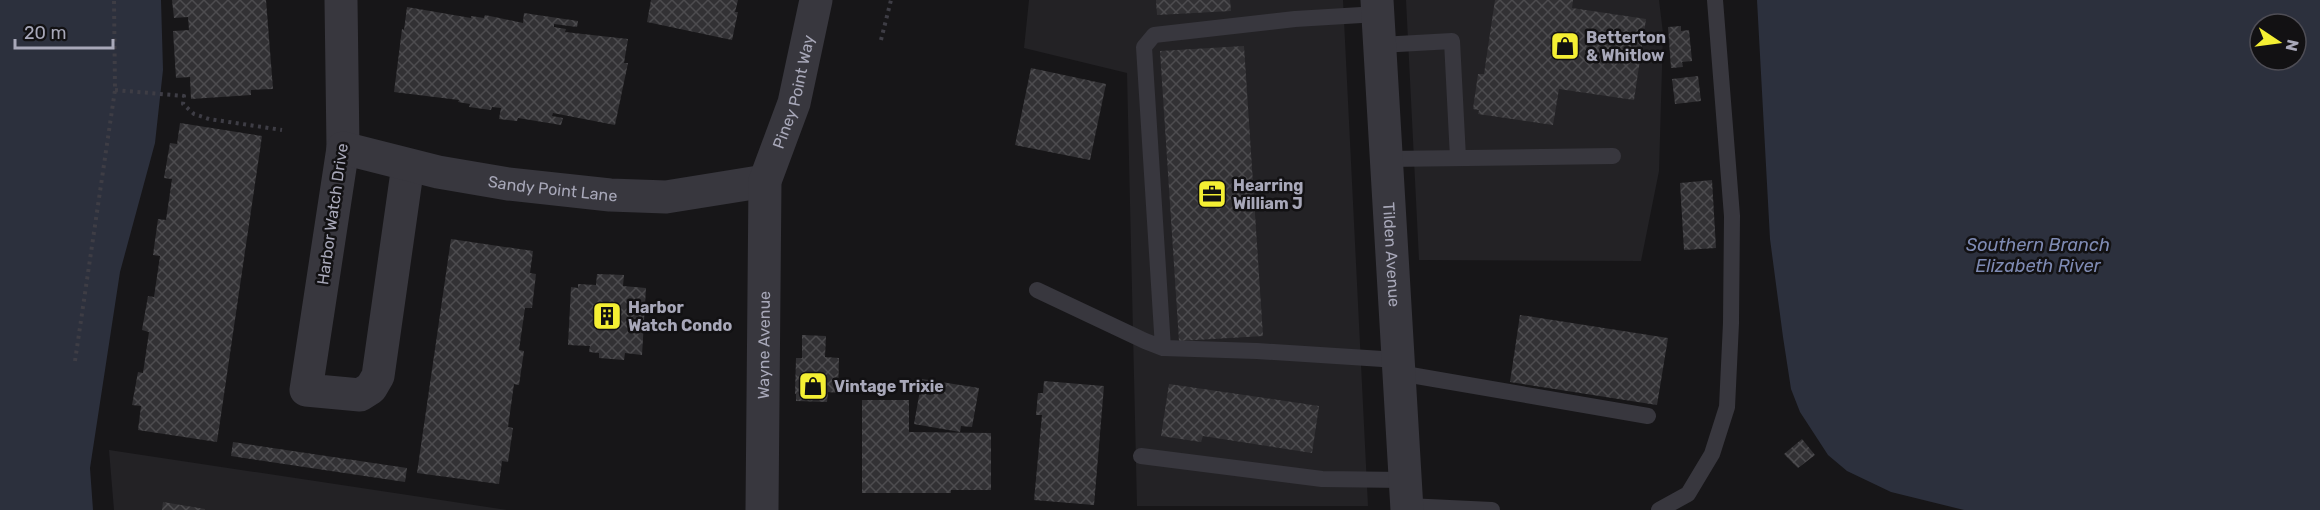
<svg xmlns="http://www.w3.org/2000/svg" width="2320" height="510" viewBox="0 0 2320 510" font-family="Rubik,sans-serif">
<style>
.built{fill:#232225}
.water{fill:#2c303d;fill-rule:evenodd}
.building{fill:url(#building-cross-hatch)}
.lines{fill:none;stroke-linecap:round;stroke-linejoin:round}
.path{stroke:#3e3d45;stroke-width:4;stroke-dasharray:3 4.5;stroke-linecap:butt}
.service{stroke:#38373e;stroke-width:16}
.minor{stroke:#38373e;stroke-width:33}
.labels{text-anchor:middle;stroke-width:5;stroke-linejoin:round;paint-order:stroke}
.poi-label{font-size:16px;font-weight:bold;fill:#a8a8b9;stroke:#121113;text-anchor:start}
.street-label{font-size:16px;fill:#a8a8b9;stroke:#121113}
.water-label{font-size:18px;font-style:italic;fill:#7f8bb4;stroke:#121113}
</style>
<defs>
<pattern id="building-cross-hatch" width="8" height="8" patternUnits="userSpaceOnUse" patternTransform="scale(1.5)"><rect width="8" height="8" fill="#323134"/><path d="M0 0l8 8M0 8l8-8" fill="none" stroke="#4d4c4f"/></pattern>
</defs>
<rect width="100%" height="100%" fill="#171618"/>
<!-- built -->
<path class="built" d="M1029,0h314l25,506h-231l-10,-433 -103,-25z
M1406,0h253l4,33 -4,138 -18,90 -222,-1z
M109,450l398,60h-393z"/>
<!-- water -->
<path class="water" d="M0,0h161l2,70 -8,73 -35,129 -30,196 3,42h-93z
M1757,0h563v510h-356l-73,-18 -44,-21 -19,-16 -28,-43 -9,-23 -8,-52 -13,-98zM2260,24h36v36h-36z"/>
<!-- building -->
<path class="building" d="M172,0h94l7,89 -22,1v5l-60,4 -1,-22 -14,1 -3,-47 16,-1 -1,-13 -14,1z
M651,0h87l-3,12h3l-6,28 -85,-18z
M1156,0h74l1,11 -74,4z
M1495,0h78l-1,8 74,11 -12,81 -75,-11 -6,36 -75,-11 1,-4 -6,-1 5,-35h6z
M407,7l64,11v-2l13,2 1,-3 38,8 1,-10 54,8 -1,6 -23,-3v3l12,2 -1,3 63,7 -4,24h4l-13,62 -62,-12 -1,3 11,2 -2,7 -43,-7 -1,3 -18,-2 2,-11 -9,-1 -1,3 -22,-3 1,-3 -12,-2 1,-2 -65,-8 8,-63 2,1z
M1681,26v5l8,-1 3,31 -10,1 1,5 -12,1 -3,-41z
M1244,46l19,290 -84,5 -19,-290z
M1031,68l75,16 -16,76 -75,-15z
M1698,76l3,25 -26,3 -3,-25z
M180,123l82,13 -45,306 -79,-12 3,-24 -9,-1 6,-33 5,1 6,-41 -7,-2 6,-34 6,1 6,-41 -7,-1 5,-36 8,1 6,-41 -8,-1 6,-35 7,1z
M1712,180l4,68 -32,2 -4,-67z
M451,239l82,12 -3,22 6,1 -4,34h-7l-6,42 5,1 -5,34 -5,-1 -6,43 5,1 -5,34 -6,-1 -3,23 -82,-11z
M597,274l27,1 -1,11 23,2 -4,67 -17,-2 -1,7 -25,-2v-5l-10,-1 1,-6 -22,-1 3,-58 7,1v-4l18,1z
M1520,315l148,23 -11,67 -147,-23z
M802,335l24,1 -1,21 14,1 -1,35 -10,-1 -1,10 -31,-1v-7h-1l1,-36h6z
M922,379l57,9 -7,39 -11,-1 -1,6 -46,-8z
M1044,381l60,5 -10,119 -60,-5 8,-85h-6l2,-22h5z
M1169,384l150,22 -7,47 -109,-17 -2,6 -40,-6z
M862,400h47v32l82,1v57h-40v3h-89z
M1802,439l13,16 -17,13 -14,-14z
M233,442l174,26 -2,14 -174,-26z
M163,502l42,7v1h-43z"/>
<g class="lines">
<!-- path -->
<path class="path" d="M881,40l10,-40
M115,90l69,6 -1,8 11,10 15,5 73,11
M75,361l40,-271 -1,-90"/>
<!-- service -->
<path class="service" d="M1380,45l72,-4 6,117
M1387,159l226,-3
M1037,290l108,51 18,7 94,3 141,9
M1163,348l-19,-301 10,-12 141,-16 83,-5
M1399,373l249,43
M1141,456l181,23 83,1
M1407,506l85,4
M1659,510l29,-16 24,-40 15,-47 4,-84 1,-107 -17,-216"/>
<!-- minor -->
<g class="minor">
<path d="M341,0l2,148 -37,242 54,5 11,-7 7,-12 30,-211"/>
<path id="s1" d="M1377,0l30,510"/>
<path id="s2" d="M343,148l95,24 70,12 102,11 56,2 99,-16"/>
<path id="s3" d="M762,510l3,-329 29,-78 22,-103"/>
</g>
</g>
<!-- icons -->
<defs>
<g id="shop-square" transform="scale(1.5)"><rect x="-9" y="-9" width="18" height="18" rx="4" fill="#f4ef33" stroke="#121113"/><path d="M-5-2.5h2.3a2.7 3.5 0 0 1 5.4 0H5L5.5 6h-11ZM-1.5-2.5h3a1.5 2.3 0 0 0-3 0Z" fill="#111"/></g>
<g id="office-square" transform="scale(1.5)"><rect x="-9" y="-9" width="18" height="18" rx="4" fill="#f4ef33" stroke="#121113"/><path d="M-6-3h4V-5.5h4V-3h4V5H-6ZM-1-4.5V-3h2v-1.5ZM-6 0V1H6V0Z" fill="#111"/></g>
<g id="building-square" transform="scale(1.5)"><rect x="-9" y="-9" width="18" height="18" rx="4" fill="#f4ef33" stroke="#121113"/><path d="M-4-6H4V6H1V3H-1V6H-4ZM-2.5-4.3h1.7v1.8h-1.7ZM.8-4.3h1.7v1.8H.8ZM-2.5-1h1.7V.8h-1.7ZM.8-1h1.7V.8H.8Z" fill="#111"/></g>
</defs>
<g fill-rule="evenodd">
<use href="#shop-square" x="1565" y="46"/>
<use href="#office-square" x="1212" y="194"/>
<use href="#building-square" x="607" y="316"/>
<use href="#shop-square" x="813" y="386"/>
</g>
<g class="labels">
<!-- poi labels -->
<g class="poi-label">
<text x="1586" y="43">Betterton<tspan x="1586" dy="18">&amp; Whitlow</tspan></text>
<text x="1233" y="191">Hearring<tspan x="1233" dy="18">William J</tspan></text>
<text x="628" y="313">Harbor<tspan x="628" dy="18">Watch Condo</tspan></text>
<text x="834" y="392">Vintage Trixie</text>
</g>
<!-- street labels -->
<g class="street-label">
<text dy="6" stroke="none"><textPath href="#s3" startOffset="423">Piney Point Way</textPath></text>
<text dy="6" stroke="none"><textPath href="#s2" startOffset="214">Sandy Point Lane</textPath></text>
<text transform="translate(332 214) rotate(-82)" y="6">Harbor Watch Drive</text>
<text dy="6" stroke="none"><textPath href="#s1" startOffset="255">Tilden Avenue</textPath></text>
<text dy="6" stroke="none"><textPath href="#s3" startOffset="165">Wayne Avenue</textPath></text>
</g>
<!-- water labels -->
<g class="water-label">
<text x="2038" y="251">Southern Branch<tspan x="2038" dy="21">Elizabeth River</tspan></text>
</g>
</g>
<!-- north arrow -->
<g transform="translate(2278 42) rotate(103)"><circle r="28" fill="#121113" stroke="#4e4d55" stroke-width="1.5"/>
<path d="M0-4.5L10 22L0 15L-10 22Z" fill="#f4ef33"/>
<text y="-9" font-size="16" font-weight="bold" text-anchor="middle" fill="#a8a8b9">N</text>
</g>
<!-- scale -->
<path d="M15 39v9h98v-9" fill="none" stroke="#a8a8b9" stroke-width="3"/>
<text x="24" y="39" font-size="18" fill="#a8a8b9" stroke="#121113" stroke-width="4.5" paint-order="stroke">20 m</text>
</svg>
